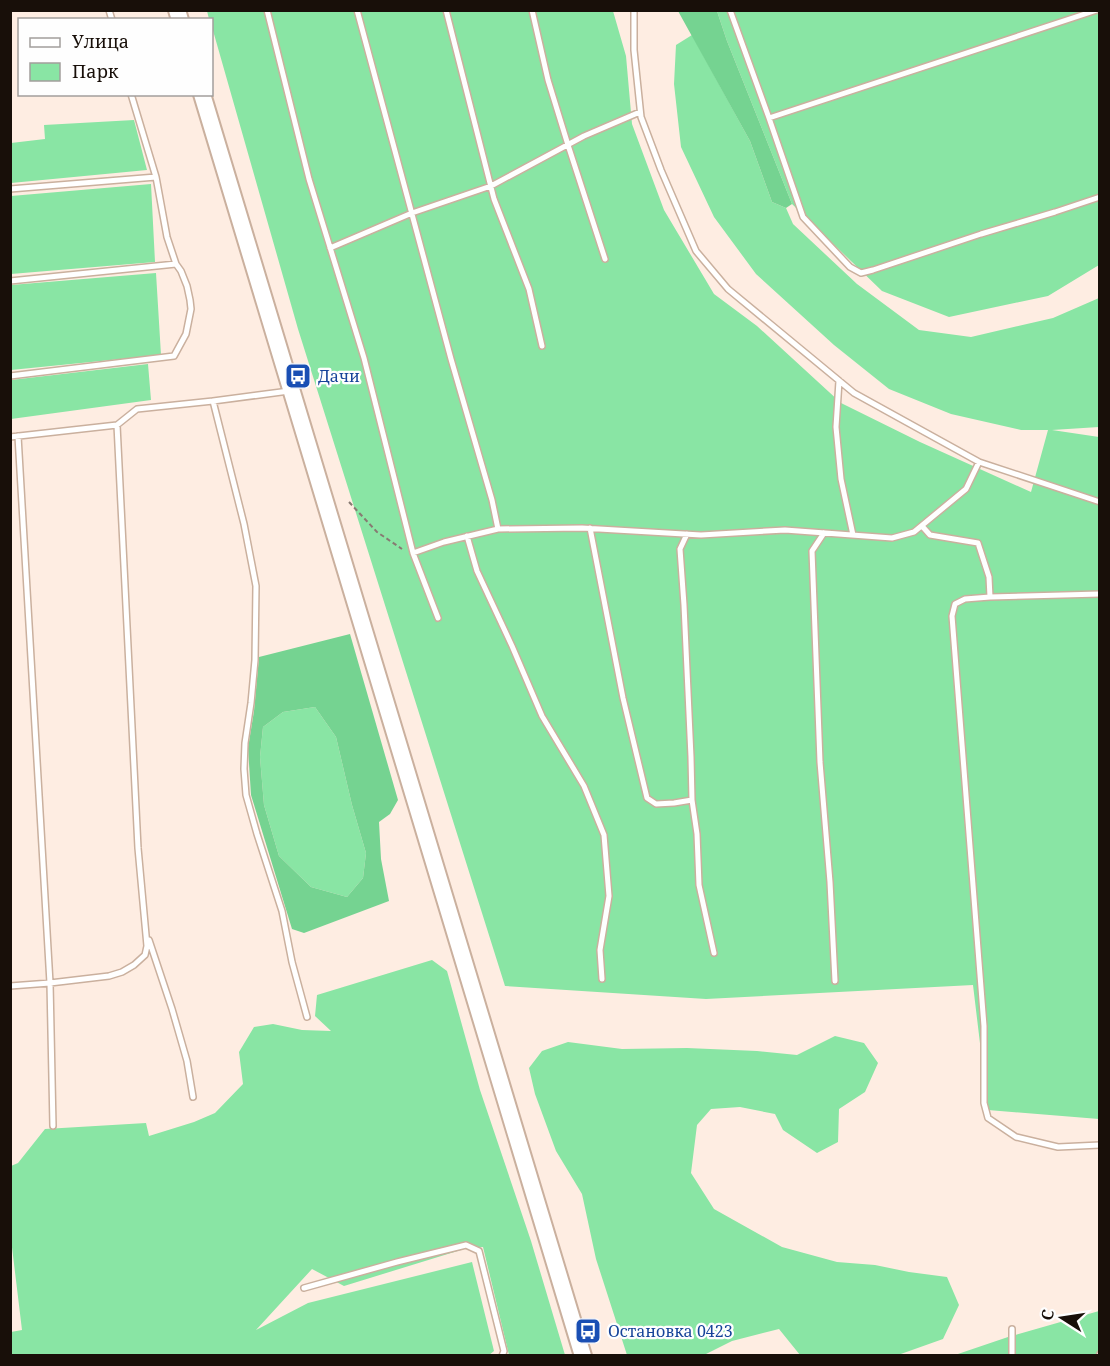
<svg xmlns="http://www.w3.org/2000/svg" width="1110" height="1366" viewBox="0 0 1110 1366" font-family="'Noto Serif',serif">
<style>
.green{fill:#89e5a4}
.forest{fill:#75d391;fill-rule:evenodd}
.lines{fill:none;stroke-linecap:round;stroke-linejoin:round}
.lane-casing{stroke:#cab09e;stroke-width:8}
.secondary-casing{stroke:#cab09e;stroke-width:20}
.path{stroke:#877a72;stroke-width:2;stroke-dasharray:4.5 3;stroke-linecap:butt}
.lane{stroke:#fff;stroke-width:5}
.secondary{stroke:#fff;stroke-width:16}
.labels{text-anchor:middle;stroke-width:4.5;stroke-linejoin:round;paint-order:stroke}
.transit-label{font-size:16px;fill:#164399;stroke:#fefefe;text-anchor:start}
</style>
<rect width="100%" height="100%" fill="#feede2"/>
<!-- green -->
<path class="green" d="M207,11h406l13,45 6,68 32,86 50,84 43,32 84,77 79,39 111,50 17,-62h-27l-70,-16 -62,-25 -55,-44 -78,-71 -42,-57 -33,-70 -7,-63 2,-39 16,-10 58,106 22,61 14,6 7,16 64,60 62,46 52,7 82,-19 46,-20v129l-47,3 47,7v682l-111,-9 -15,-125 -267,14 -201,-13 -207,-657 -86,-302v-7l-3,-1z
M717,11h382v254l-51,31 -99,21 -67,-26 -90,-87 -65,-163z
M134,120l13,50 -136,13v-40l34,-4 -1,-14z
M151,184l4,78 -144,12v-78z
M156,273l5,82 -150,15v-85z
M148,364l3,36 -140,19v-39z
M315,707l21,30 16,68 14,48 -3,25 -16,19 -36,-10 -32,-31 -15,-51 -4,-48 3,-30 20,-15z
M432,960l15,11 33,119 51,151 34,114h-56l-26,-108 -19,2 -120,37 -32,-17 -56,61 52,-27 164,-41 22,89 -5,4 -478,1v-24l11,-2 -11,-91v-73l7,-3 27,-34 101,-6 3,13 45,-14 21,-9 28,-29 -4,-32 15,-25 19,-3 29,6 29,1 -16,-15 2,-21z
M835,1036l29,7 14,20 -13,29 -26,17 -1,33 -21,11 -34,-23 -8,-16 -35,-7 -29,2 -14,16 -6,48 23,36 68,38 55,15 38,3 34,7 38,5 12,28 -16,34 -45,16h-98l-21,-26 -47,12 -28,14h-77l-31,-96 -14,-65 -26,-43 -21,-57 -6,-26 13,-17 26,-9 54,7 65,-1 70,3 40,4z
M1099,1311v44l-147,1 56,-19z"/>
<!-- forest -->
<path class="forest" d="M678,11h39l10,30 65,163 -6,4 -14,-6 -22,-61z
M350,634l48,166 -8,14 -11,8 2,37 8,42 -85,32 -12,-4 -41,-134 -3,-47 6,-37 5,-54zM315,707l21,30 16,68 14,48 -3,25 -16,19 -36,-10 -32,-31 -15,-51 -4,-48 3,-30 20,-15z"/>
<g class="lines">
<!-- lane casing -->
<g class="lane-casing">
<path id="lane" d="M109,10l3,10
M267,10l42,169 55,179 49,195 25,65
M357,10l94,349 41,141 6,29 -54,13 -31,11
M446,10l48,189 35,90 13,57
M532,10l16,70 20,65 37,114
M634,10v40l7,67 20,53 35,81 32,38 126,104 125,69 121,40
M730,10l39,108 328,-108
M769,118l34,99 47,50 11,6 12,-3 108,-36 74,-22 45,-15
M10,189l146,-12
M330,248l82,-35 79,-27 93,-50 56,-24
M10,281l166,-17
M10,376l164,-20 12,-22 5,-25 -1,-9 -3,-14 -6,-15 -5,-7 -9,-27 -11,-60 -25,-83
M839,381l-3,46 5,52 12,56
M213,401l31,123 12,62 -1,74 -4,43 -6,40 -1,26 2,26 11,39 25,77 10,51 15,55
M18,436l32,547 3,143
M10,437l107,-12 20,-16 76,-8 76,-10
M922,526l8,9 48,8 11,34 1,20 -25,2 -10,5 -3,12 32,410v77l4,15 28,19 42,10 42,-2
M590,528l33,170 24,100 9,6 18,-1 18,-3
M498,529l84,-1 119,7 84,-5 107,8 22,-6 52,-43 13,-27
M824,533l-12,18 8,211 10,120 5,99
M687,534l-7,15 4,56 7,152 1,43 5,34 2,51 15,68
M467,536l10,35 35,75 30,70 42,70 20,49 5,61 -9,54 2,29
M990,597l110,-3
M149,940l23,69 15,52 6,36
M10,986l40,-3 59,-7 13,-4 12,-7 11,-10 2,-9 -9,-98 -21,-423
M304,1288l93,-26 69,-17 13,6 25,100 -2,5
M1012,1329v27
M1099,1356l1,-2"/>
</g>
<!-- secondary casing -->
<g class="secondary-casing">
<path id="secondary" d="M177,10l3,10
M202,94l381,1262"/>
</g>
<!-- path -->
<path class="path" d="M349,502l28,30 25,17"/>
<!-- lane -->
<use href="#lane" class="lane"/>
<!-- secondary -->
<use href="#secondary" class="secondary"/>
</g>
<!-- icons -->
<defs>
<g id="bus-square" transform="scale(1.35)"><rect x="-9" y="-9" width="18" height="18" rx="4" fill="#1a4fb4" stroke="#fefefe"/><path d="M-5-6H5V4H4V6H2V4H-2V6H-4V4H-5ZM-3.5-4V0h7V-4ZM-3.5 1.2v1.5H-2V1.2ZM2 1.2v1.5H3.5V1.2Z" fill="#fff"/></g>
</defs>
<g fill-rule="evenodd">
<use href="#bus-square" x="298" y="376"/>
<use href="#bus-square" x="588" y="1331"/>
</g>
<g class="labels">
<!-- transit labels -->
<g class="transit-label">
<text x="318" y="382">Дачи</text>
<text x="608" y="1337">Остановка 0423</text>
</g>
</g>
<!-- border -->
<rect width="1110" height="1366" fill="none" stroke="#180f09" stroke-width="24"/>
<!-- legend -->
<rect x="18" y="18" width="195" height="78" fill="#fefefe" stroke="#a29e9c" stroke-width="1.5"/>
<rect x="30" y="38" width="30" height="9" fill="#ffffff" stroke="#a29e9c" stroke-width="1.5"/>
<text x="72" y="48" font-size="18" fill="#180f09">Улица</text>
<rect x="30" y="63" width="30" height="18" fill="#89e5a4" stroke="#a29e9c" stroke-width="1.5"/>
<text x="72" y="78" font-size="18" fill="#180f09">Парк</text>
<!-- north arrow -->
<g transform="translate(1062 1318) rotate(282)" stroke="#fefefe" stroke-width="4.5" paint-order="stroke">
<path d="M0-4.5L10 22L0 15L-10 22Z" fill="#180f09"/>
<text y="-9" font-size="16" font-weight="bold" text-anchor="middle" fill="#180f09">С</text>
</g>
</svg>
